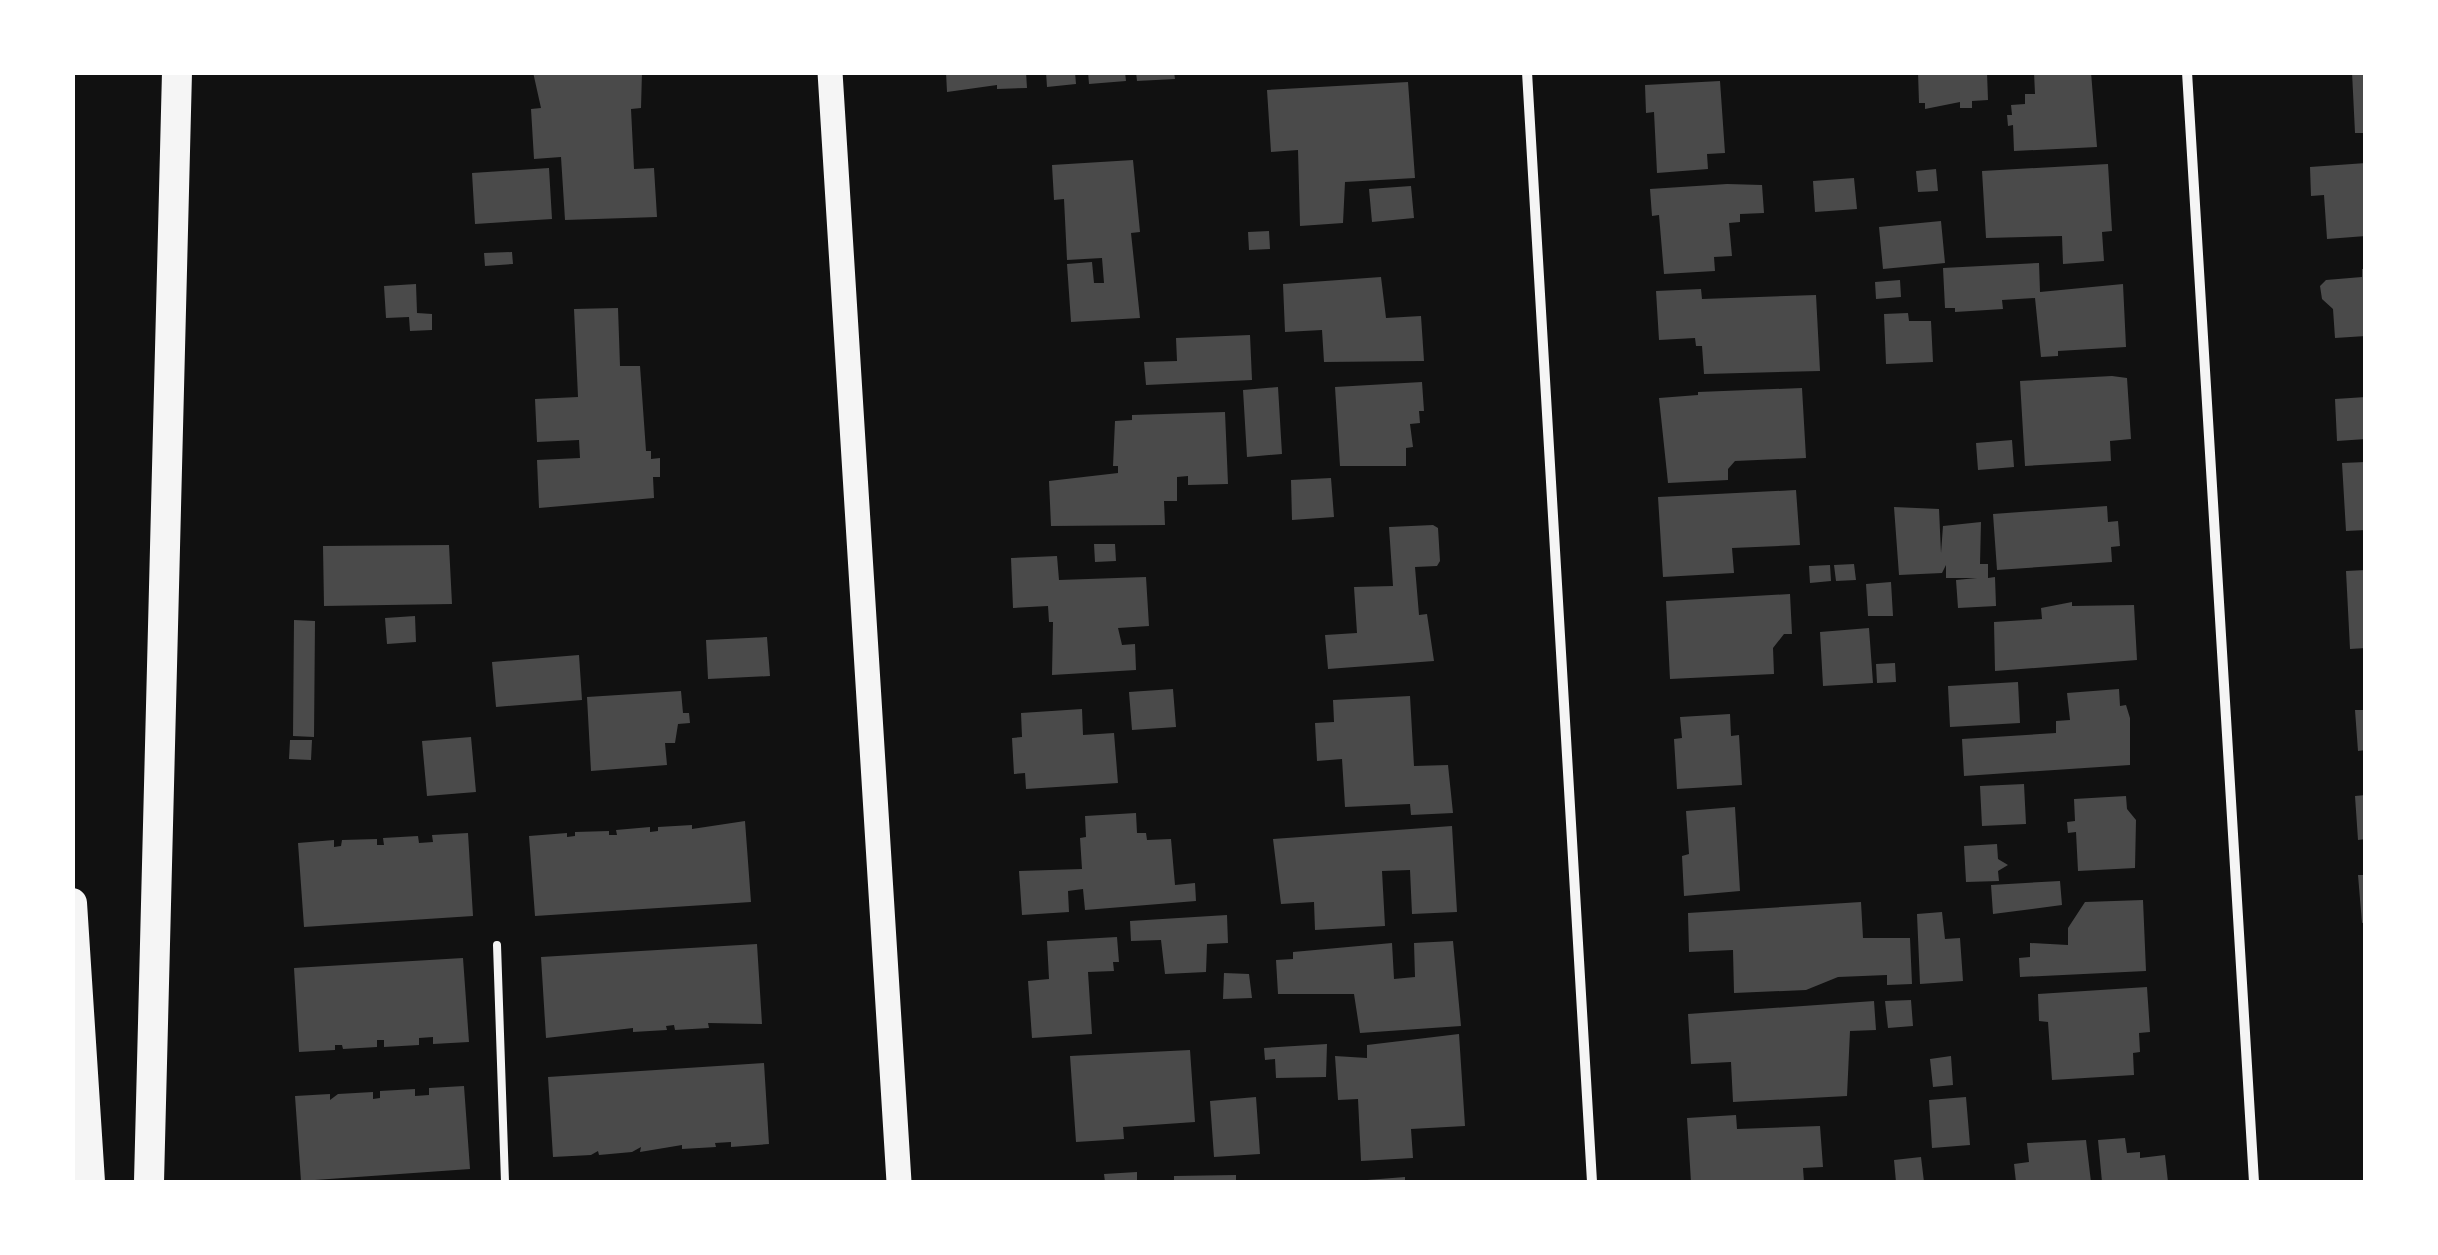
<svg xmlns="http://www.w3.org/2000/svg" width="2438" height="1255" viewBox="0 0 2438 1255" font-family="Roboto,sans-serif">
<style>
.building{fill:#4a4a4a}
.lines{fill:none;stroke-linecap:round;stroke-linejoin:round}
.service{stroke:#f5f5f5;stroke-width:8}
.minor{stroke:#f5f5f5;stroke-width:10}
.primary{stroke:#f5f5f5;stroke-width:25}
.motorway{stroke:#f5f5f5;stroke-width:30}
</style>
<rect width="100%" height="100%" fill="#111"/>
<!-- building -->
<path class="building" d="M533,72h109l-1,36 -10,1 3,60 20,-1 3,49 -92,3 -4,-63 -27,2 -3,-50 10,-1z
M946,72h80l1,16 -30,1v-4l-50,7z
M1046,72h29l1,12 -29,3z
M1088,72h37l1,9 -37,3z
M1136,72h38l1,7 -38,2z
M1918,72h69l1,28 -16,1v7h-12v-6l-35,7v-6h-6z
M2034,72h57l6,75 -83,4 -1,-26 -5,1 -1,-11h5l-1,-10 14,-1v-10h10z
M2352,72h14v61h-11z
M1720,81l5,72 -18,1 1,15 -51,4 -3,-61 -8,1 -1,-28z
M1408,82l7,96 -70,4 -2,41 -43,3 -2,-76 -27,2 -4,-62z
M1133,160l7,72 -9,1 9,85 -69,4 -4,-58 25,-2 2,21h10l-2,-25 -35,2 -3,-61 -10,1 -2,-35z
M2366,163v73l-39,3 -3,-44 -13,1 -1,-29z
M2108,164l4,67 -10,1 2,29 -41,3 -1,-28 -76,2 -4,-67z
M549,168l3,51 -77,5 -3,-51z
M1936,169l2,22 -20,1 -2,-21z
M1854,178l3,31 -42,3 -2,-31z
M1727,184l35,1 2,28 -24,1v8l-11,1 3,33 -18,1 1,14 -51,3 -5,-59 -7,1 -2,-27z
M1411,186l3,32 -42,4 -3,-33z
M1941,221l4,42 -62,6 -4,-42z
M1269,231l1,18 -21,1 -1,-18z
M512,252l1,12 -28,2 -1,-13z
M2039,263l1,29 83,-8 3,63 -68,4v5l-17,1 -6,-59 -33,2 1,9 -48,3v-4h-10l-2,-40z
M2362,269h4v67l-31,2 -2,-29 -11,-10 -2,-13 6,-6 36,-3z
M1381,277l5,41 35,-2 3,45 -100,1 -2,-32 -37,2 -2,-48z
M1900,280l1,17 -25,2 -1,-17z
M416,284l1,29 15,1v16l-22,1 -1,-14 -23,1 -2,-32z
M1701,289l1,10 114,-4 4,76 -116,3 -2,-28h-6l-1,-8 -36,2 -3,-49z
M618,308l2,58h20l6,85h5v8l9,-1v19h-7l1,21 -115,10 -2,-48 43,-2 -1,-18 -42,2 -2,-43 43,-2 -4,-88z
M1908,313l1,8h22l2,41 -47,2 -2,-50z
M1250,335l2,45 -106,5 -2,-23 33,-1 -1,-23z
M2112,376l15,2 4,61 -21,2 1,20 -86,5 -5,-85z
M1422,382l2,29h-5l1,12 -10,1 3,23 -7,1v18h-66l-5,-79z
M1278,387l4,67 -35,3 -4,-67z
M1802,388l4,70 -71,3 -7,8v11l-60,3 -9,-85 39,-3v-3z
M2366,397v42l-29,2 -2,-42z
M1225,412l3,72 -40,1v-9l-11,1v24h-13l1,24 -114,1 -2,-45 69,-8v-7h-5l2,-45 17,-1v-5z
M2012,440l2,27 -36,3 -2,-27z
M2366,462v68l-20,1 -4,-68z
M1331,478l3,39 -42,3 -1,-40z
M1796,490l4,55 -68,3 2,25 -71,4 -5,-80z
M2107,506l1,16 10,-1 2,25 -9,1 1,15 -115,8 -4,-56z
M1894,507l45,2 2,44 2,-27 38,-4 -1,42h8v14l7,-1 1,29 -38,2 -2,-28 21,-2h-31v-13l-4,8 -43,2z
M1433,525l5,3 2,33 -3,5 -22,1 4,48 8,-1 7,47 -106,8 -3,-34 32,-2 -3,-46 39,-1 -4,-59z
M1094,544h21l1,17 -21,1z
M449,545l3,59 -128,2 -1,-60z
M1057,556l2,24 87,-3 3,49 -31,2 4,17 13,-1 1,26 -84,5 1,-53h-4l-1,-16 -35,2 -2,-50z
M1854,564l2,16 -20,1 -2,-16z
M1830,565l1,16 -21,2 -1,-17z
M2366,570v78l-16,1 -4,-78z
M1891,582l2,34h-25l-2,-32z
M1790,594l2,40h-8l-11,14 1,26 -104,5 -4,-78z
M2072,602v4l62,-1 3,55 -142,11 -1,-49 48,-3 -1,-11z
M415,616l1,26 -29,2 -2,-26z
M294,620l21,1 -1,116 -21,-1z
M1869,628l4,55 -50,3 -3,-54z
M767,637l3,39 -62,3 -2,-39z
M579,655l3,45 -86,7 -4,-45z
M1895,663l1,19 -19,1 -1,-19z
M2018,682l2,41 -70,4 -2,-41z
M1173,689l3,38 -44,3 -3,-38z
M2119,689l1,17 6,-1 4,13v47l-166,11 -2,-37 94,-6v-12l14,-1 -3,-27z
M681,691l2,22h6l1,10 -12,1 -3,19h-10l2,22 -76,6 -4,-74z
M1410,696l4,70 34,-1 5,48 -42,2 -1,-11 -65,3 -3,-48 -25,2 -2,-38 19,-1 -1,-22z
M1082,709l1,26 31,-2 4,50 -92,6 -1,-16 -11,1 -2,-36 10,-1 -1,-24z
M2355,710h11v40l-8,1z
M1730,714l1,22 8,-1 3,50 -65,4 -3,-50 8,-1 -2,-21z
M471,737l5,55 -49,4 -5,-55z
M290,740h22l-1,20 -22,-1z
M2024,784l2,40 -44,2 -2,-40z
M2366,795v44l-8,1 -3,-44z
M2126,796l1,13 9,11 -1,48 -57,3 -2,-39 -8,1 -1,-11 8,-1 -1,-22z
M1735,807l5,84 -56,5 -2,-40 7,-2 -3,-43z
M1136,813l1,20h9l1,7 24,-1 4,46 20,-2 1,18 -111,9 -2,-21 -15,2 1,21 -47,3 -3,-44 63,-2 -2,-31 6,-1 -1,-21z
M745,821l6,81 -216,14 -6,-80 38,-3v4l8,-1v-4l34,-1v4h8l-1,-5 34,-3v5l8,-1v-4l34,-2v4z
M1452,826l5,86 -45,2 -2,-44 -28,1 3,55 -70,4 -1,-28 -33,2 -8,-65z
M468,833l5,83 -169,11 -6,-84 36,-3v7l7,-1 1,-6 35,-1v6h7l-1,-7 35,-2 1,7 14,-1 -1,-7z
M1997,844l1,15 10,6 -10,6 1,10 -33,1 -2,-36z
M2358,875h8v47l-4,1z
M2060,881l2,24 -69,9 -2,-29z
M2143,900l3,71 -126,6 -1,-19 11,-1v-14l38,2v-17l17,-26z
M1861,902l2,36h47l2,46 -25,1v-10l-49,2 -32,13 -72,3 -1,-43 -44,2 -1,-39z
M1942,912l3,27 15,-1 3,43 -43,3 -3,-70z
M1227,915l1,28 -21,1 -1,28 -41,2 -4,-34 -30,1 -1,-20z
M1117,937l2,25h-6l1,9 -26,1 4,62 -60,4 -4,-57 21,-2 -2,-38z
M1453,941l8,85 -101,7 -6,-39h-76l-2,-34 17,-1v-7l99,-9 2,36 21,-2 -1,-34z
M757,944l5,80 -54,-1 1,5 -34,2 -1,-5 -8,1 1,4 -34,2v-4l-87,10 -5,-81z
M463,958l6,84 -36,2v-7l-14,1v7l-35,2v-7h-7v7l-34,2 -1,-4h-7v5l-36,2 -5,-84z
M1224,973l25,1 3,24 -29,1z
M2147,987l3,45 -11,1 1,19 -7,1 1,22 -82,5 -4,-58 -9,-1 -1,-27z
M1911,1000l2,26 -25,2 -3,-27z
M1874,1001l2,29 -26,1 -3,65 -114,6 -2,-40 -40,2 -3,-50z
M1459,1034l6,92 -54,3 2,29 -52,3 -3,-62 -20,1 -3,-44 32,2v-13z
M1327,1044l-1,33 -50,1 -1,-19 -10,1 -1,-12z
M1190,1050l5,72 -72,5 1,12 -48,3 -6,-86z
M1951,1056l2,29 -20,2 -3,-28z
M764,1063l5,81 -38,3v-5l-16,1 1,4 -34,2v-4l-42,7 1,-5 -9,5 -33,3 -1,-4 -7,4 -38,2 -5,-80z
M464,1086l6,83 -169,12 -6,-85 35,-2v6l8,-6 35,-2v7l7,-1v-7l35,-2v7l14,-1v-7z
M1256,1097l4,57 -46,3 -4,-56z
M1966,1097l4,48 -38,3 -3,-48z
M1736,1115l1,14 83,-3 3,41 -20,1 1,14h-113l-4,-64z
M2125,1138l2,15 13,-1v6l25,-3 3,27h-66l-4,-42z
M2086,1140l5,42h-75l-2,-18 15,-2 -2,-19z
M1921,1157l3,25h-28l-2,-22z
M1137,1172v10h-32l-1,-8z
M1236,1175v7h-62v-6z
M1405,1177v5h-38v-2z"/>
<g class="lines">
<!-- service -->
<path class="service" d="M497,945l8,237"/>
<!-- minor -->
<path class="minor" d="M1527,72l65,1110
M2187,72l67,1110"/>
<!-- primary -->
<path class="primary" d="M830,72l69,1110"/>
<!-- motorway -->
<path class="motorway" d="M72,903l18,279
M149,1182l28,-1110"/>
</g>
<!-- border -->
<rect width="2438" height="1255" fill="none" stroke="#ffffff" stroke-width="150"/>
</svg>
